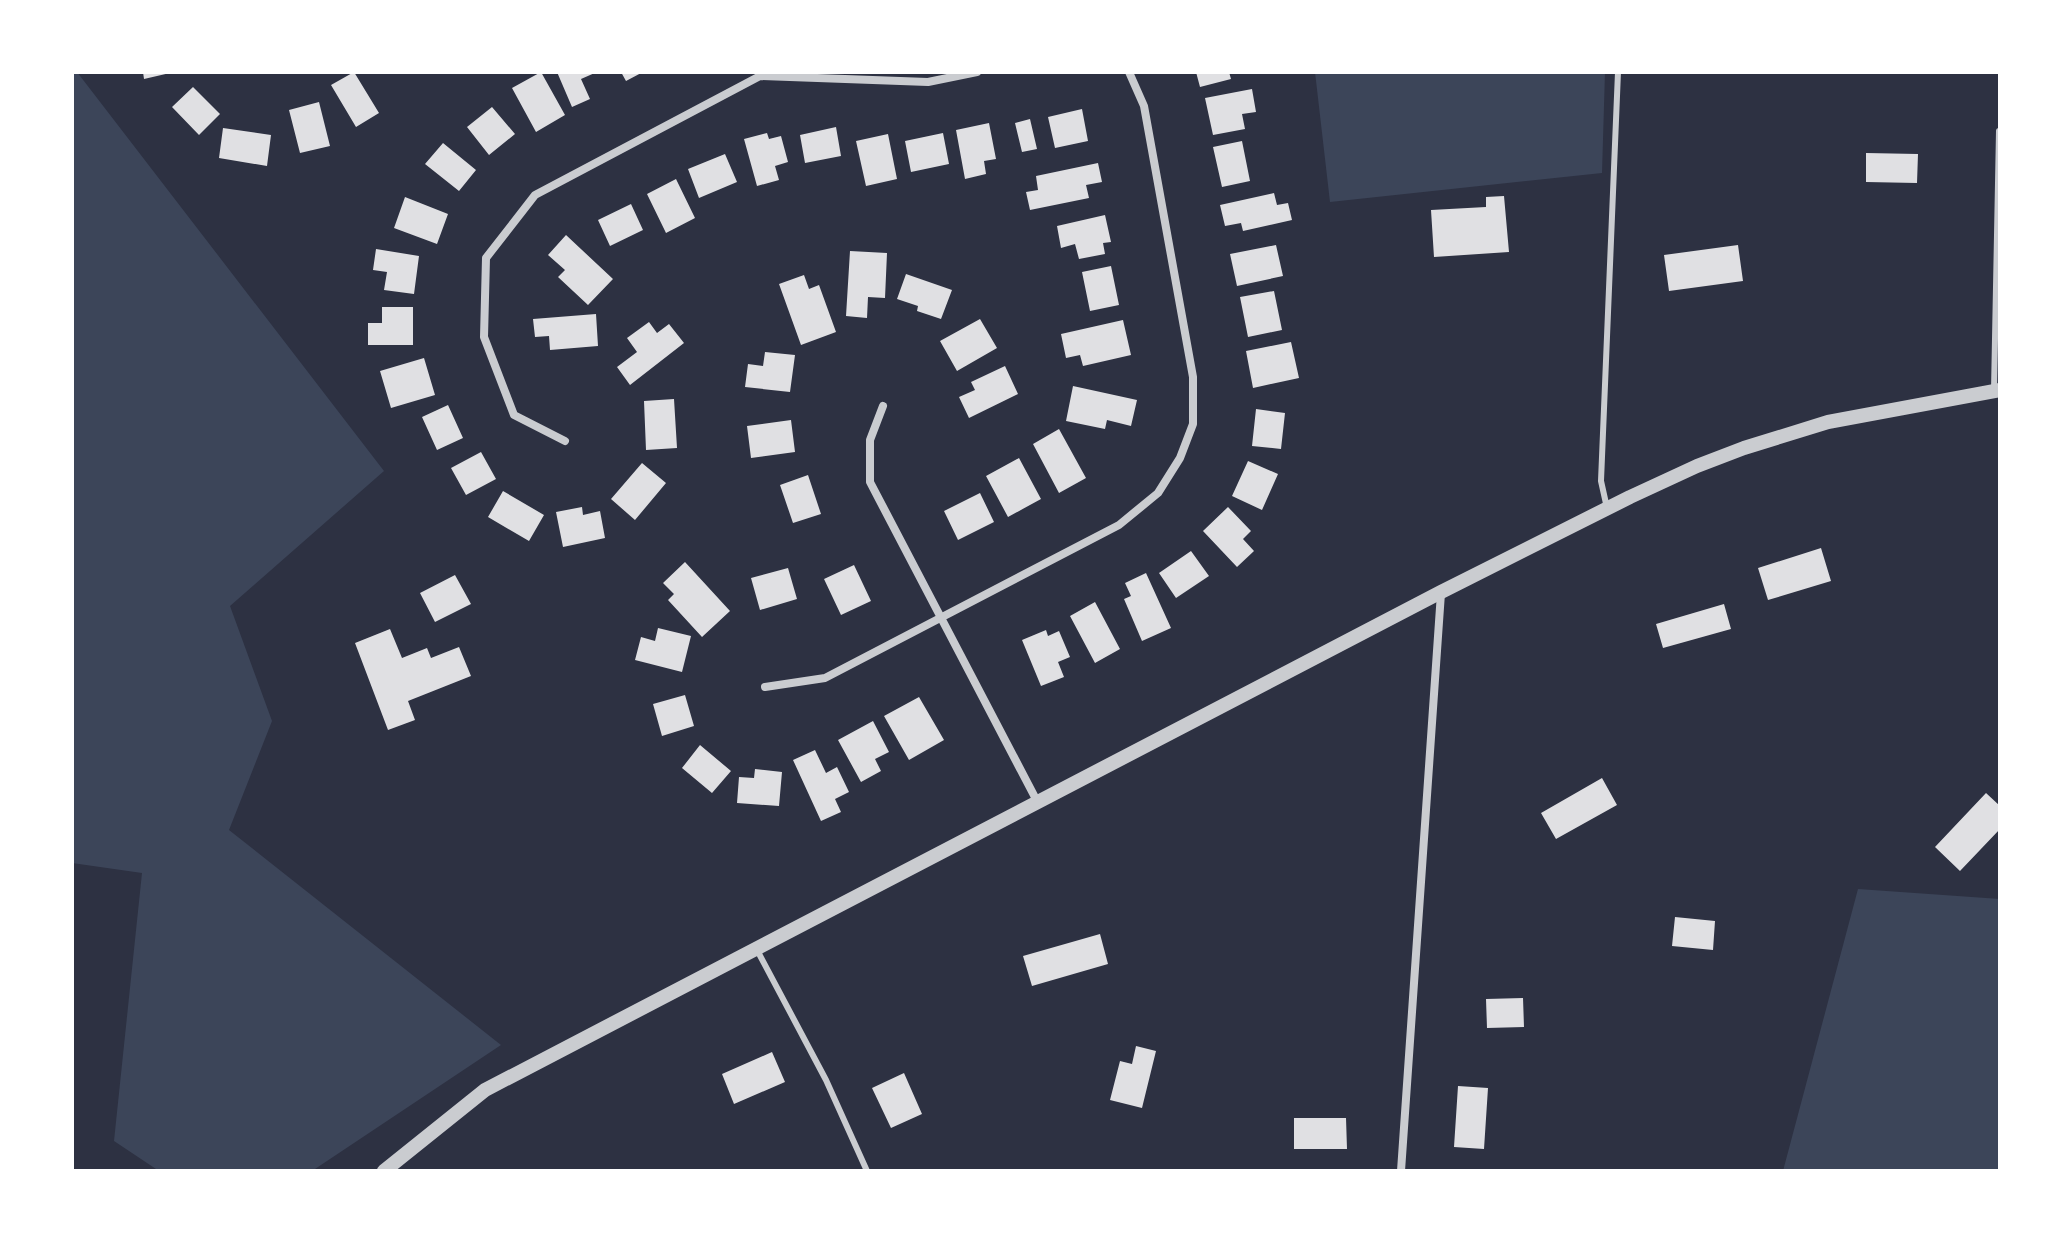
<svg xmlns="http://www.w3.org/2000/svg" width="2072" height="1243" viewBox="0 0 2072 1243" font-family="'DejaVu Sans',sans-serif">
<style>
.green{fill:#3c4559}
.building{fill:#e0e0e3}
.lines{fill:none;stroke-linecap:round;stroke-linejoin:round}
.service{stroke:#caccd0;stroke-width:6}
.minor{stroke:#caccd0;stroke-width:8}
.tertiary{stroke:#caccd0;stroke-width:14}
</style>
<rect width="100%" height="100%" fill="#2d3142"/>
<!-- green -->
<path class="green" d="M72,72h5l307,399 -154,135 42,115 -43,109 272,215 -189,126h-153l-45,-30 28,-268 -70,-10z
M1315,72h290l-3,101 -272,29z
M1858,889l142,10v272h-217z"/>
<!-- building -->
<path class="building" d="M143,72h26l1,1 -26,6z
M354,72l25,41 -23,14 -25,-42z
M541,72l24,43 -29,17 -24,-44z
M557,72h40l-16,7 9,20 -18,8z
M621,72h22l-17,9z
M1196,72h33l2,7 -31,8z
M193,87l27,27 -21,21 -27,-28z
M1252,89l4,23 -14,2 3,15 -32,6 -8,-37z
M319,102l11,44 -30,7 -11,-43z
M492,107l23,27 -26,21 -22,-28z
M1082,109l6,32 -33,7 -7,-31z
M1030,119l7,30 -15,3 -7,-29z
M989,123l7,36 -12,2 2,13 -21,5 -9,-49z
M836,127l5,29 -36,7 -5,-28z
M223,128l48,7 -4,31 -48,-8z
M767,133l2,6 12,-3 7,26 -13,4 4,14 -22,6 -13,-47z
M943,133l6,31 -38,8 -6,-31z
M888,134l9,45 -31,7 -10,-45z
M1242,141l8,40 -28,6 -9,-40z
M443,143l33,27 -17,21 -34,-27z
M1866,153l52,1 -1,29 -51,-1z
M725,154l12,28 -38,16 -11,-29z
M1098,163l4,19 -16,3 3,13 -59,12 -4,-18 12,-2 -2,-14z
M676,179l19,39 -29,15 -19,-39z
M1274,193l3,12 11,-2 4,17 -49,11 -2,-8 -16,3 -5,-21z
M1504,196l5,56 -75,5 -3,-47 55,-3v-10z
M405,197l43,17 -11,30 -43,-16z
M631,204l12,26 -33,16 -12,-26z
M1105,215l6,27 -8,1 2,11 -26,5 -4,-15 -14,4 -4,-22z
M566,235l47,44 -25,26 -30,-28 7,-7 -17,-15z
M1276,245l7,31 -46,10 -7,-32z
M1738,245l5,36 -74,10 -5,-36z
M376,249l43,7 -5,38 -30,-4 3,-18 -14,-2z
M850,251l37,2 -2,45 -17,-1 -1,21 -21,-2z
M1111,266l8,39 -29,6 -8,-39z
M906,274l46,16 -11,29 -24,-8 1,-5 -21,-7z
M804,275l5,14 10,-4 17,47 -35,13 -22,-61z
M1274,291l8,39 -34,7 -8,-40z
M382,307h31v38h-45v-22h14z
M596,314l2,32 -48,4 -1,-14 -14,1 -2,-18z
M980,319l17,29 -40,23 -17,-30z
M1123,320l8,35 -48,11 -3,-11 -14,3 -5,-24z
M649,322l8,11 12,-9 15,19 -54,42 -13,-18 20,-15 -10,-14z
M1291,342l8,36 -46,10 -7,-37z
M765,352l30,3 -5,37 -45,-5 3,-23 15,2z
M424,358l11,37 -44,13 -11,-37z
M1005,366l13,28 -49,24 -10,-21 16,-7 -4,-8z
M1073,386l64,14 -6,26 -24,-6 -2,9 -39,-8z
M674,399l3,49 -31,2 -2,-49z
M448,405l15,33 -26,12 -15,-33z
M1256,409l29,4 -4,36 -29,-3z
M791,420l4,32 -44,6 -4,-32z
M1059,429l27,49 -27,15 -26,-49z
M481,452l15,27 -30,16 -15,-27z
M1019,458l22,41 -33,18 -22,-41z
M1248,461l30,13 -16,36 -30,-14z
M642,463l24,20 -31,37 -24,-21z
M808,475l13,39 -28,9 -13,-38z
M503,491l41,24 -15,26 -41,-24z
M980,493l14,29 -36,18 -14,-29z
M582,507l1,8 17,-4 5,27 -42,9 -7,-35z
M1228,507l23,24 -8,8 11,12 -17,16 -34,-36z
M1821,548l10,33 -63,19 -10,-32z
M1191,551l18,25 -33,22 -17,-25z
M685,562l45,49 -28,26 -34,-37 6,-6 -11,-11z
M854,565l17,36 -30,14 -17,-36z
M788,568l9,31 -37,11 -9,-32z
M1146,573l25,55 -29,13 -18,-42 7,-3 -6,-13z
M455,575l16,29 -36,18 -15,-29z
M1095,602l25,47 -25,14 -25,-47z
M1724,604l7,25 -68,19 -7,-24z
M658,628l33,8 -9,36 -47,-12 6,-23 14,4z
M390,629l12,29 25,-10 4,10 28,-11 12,29 -63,25 7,19 -27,10 -33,-87z
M1046,630l2,6 11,-5 11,26 -12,5 6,15 -23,9 -19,-46z
M685,695l9,31 -32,10 -9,-32z
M919,697l25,43 -35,20 -25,-44z
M873,721l16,31 -14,7 6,12 -20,11 -23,-42z
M700,745l31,26 -19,22 -30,-25z
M815,750l11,23 11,-6 12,25 -14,7 6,13 -20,9 -28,-61z
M755,769l27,3 -3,34 -42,-3 2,-26 15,1z
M1602,778l15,27 -61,34 -15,-26z
M1986,793l14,13v23l-40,42 -25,-24z
M1675,917l40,4 -2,29 -41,-4z
M1100,934l8,30 -76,22 -9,-30z
M1523,998l1,29 -37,1 -1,-29z
M1136,1046l20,5 -14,57 -32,-8 10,-39 12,3z
M772,1052l13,30 -51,22 -12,-30z
M904,1073l18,41 -31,14 -19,-40z
M1458,1086l30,2 -4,61 -30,-2z
M1294,1118h52l1,31h-53z"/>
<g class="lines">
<!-- service -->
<path class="service" d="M1994,391l5,-260
M1607,508l-6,-27 17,-409
M756,948l70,132 41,91"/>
<!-- minor -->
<path class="minor" d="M883,406l-13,34v42l168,321
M565,441l-51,-26 -30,-78 2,-79 49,-63 225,-119 168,6 49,-10
M765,687l60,-9 294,-153 39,-32 22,-35 13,-34v-47l-49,-271 -15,-34
M1401,1171l40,-578"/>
<!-- tertiary -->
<path class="tertiary" d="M384,1171l101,-81 956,-498 189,-95 67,-31 47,-18 84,-26 172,-32"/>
</g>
<!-- border -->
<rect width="2072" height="1243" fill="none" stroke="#ffffff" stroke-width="148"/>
</svg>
